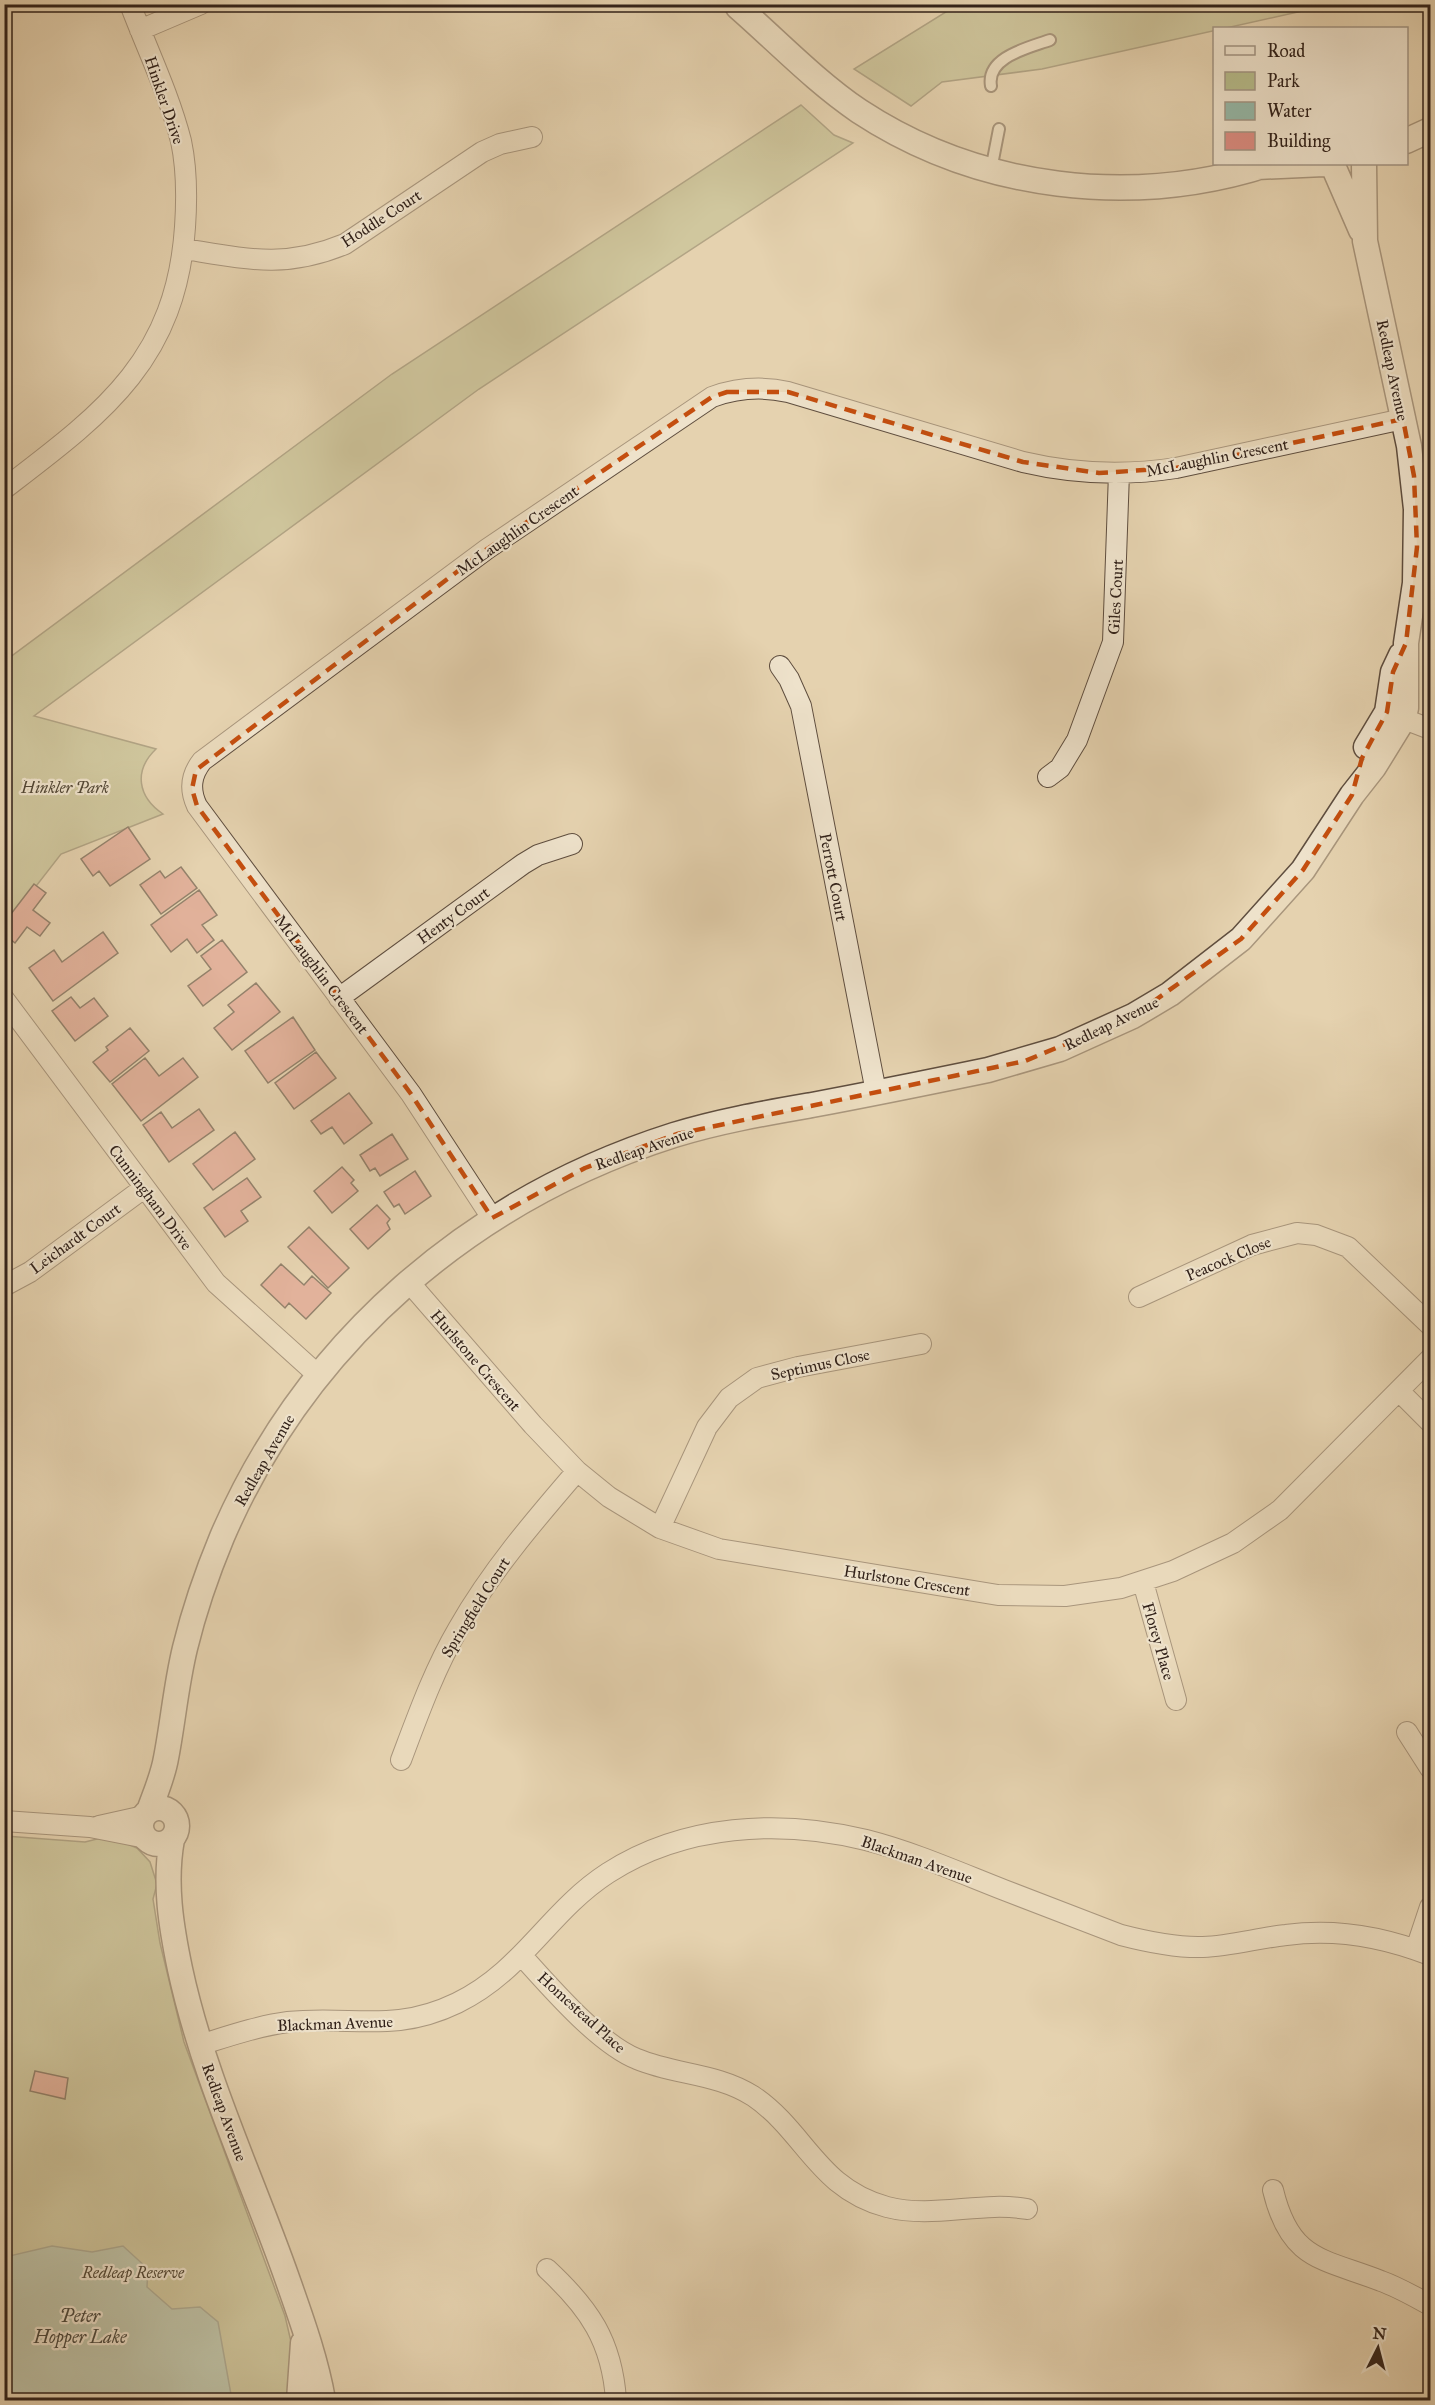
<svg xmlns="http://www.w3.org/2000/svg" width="1435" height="2405" viewBox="0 0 1435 2405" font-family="'IM FELL Great Primer',serif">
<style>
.green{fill:#b6bb8a;stroke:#746e52;stroke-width:1.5}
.water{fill:#96b8a7;stroke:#6e7c6f;stroke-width:1.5}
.building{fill:#dd8d83;stroke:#32221a;stroke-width:1.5}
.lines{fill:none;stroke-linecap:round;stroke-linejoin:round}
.service-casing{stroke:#5f4e3f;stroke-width:14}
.minor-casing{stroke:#5f4e3f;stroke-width:22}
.tertiary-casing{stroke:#5f4e3f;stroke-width:27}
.service{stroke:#eee2cb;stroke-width:10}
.minor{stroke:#eee2cb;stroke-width:20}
.tertiary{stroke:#eee2cb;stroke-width:24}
.marked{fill:none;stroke:#c44e0f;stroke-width:4.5;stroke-dasharray:12 8;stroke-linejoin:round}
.labels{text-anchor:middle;stroke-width:4.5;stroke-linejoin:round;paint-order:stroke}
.street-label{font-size:16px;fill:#32221a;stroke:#eee2cb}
.park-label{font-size:16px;font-style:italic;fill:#534836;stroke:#eee2cb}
.water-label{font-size:18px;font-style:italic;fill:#4b483d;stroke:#eee2cb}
</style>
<rect width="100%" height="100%" fill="#e5d2af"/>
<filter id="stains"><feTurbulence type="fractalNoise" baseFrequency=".00333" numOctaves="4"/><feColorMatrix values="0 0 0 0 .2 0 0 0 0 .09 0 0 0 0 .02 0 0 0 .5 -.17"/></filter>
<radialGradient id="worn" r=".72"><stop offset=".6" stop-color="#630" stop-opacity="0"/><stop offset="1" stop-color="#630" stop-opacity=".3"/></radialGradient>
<!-- green -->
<path class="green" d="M957,5h372l-287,64 -100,13 -31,24 -57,-37z
M801,105l33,30 19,8 -374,246 -445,327 122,33c-23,22 -18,48 7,65l-102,40 -56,72v-265l387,-287z
M5,1836l80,6 16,-4 24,5 12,5 13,14 7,22 -4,15 7,44 24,99 101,274 7,30v54h-287z"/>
<!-- water -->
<path class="water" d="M52,2246l40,6 31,-6 25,23 -1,18 25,22 28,-2 18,15 14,78h-227v-143z"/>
<!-- building -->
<path class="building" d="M128,827l22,32 -40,27 -11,-15 -6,5 -12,-17z
M181,867l16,21 -36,26 -21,-29 20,-14 5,7z
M34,884l12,9 -13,17 17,13 -10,13 -13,-9 -12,16 -11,-9v-11z
M199,890l18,25 -15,10 12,15 -17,13 -10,-14 -16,13 -20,-27z
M103,932l15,21 -65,48 -24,-33 25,-18 8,12z
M222,940l25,32 -44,34 -15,-20 23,-17 -10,-13z
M256,983l24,29 -48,38 -18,-22 20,-16 -6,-7z
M71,997l9,11 14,-10 14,18 -33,25 -23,-30z
M293,1017l22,33 -47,33 -23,-32z
M130,1028l19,23 -39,31 -17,-20 15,-12 -2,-3z
M316,1052l20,26 -42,31 -19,-26z
M145,1058l14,18 24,-18 15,19 -57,44 -29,-37z
M349,1093l23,30 -28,21 -12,-17 -11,7 -10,-13z
M199,1109l15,21 -45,32 -26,-37 18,-13 11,16z
M235,1132l20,27 -42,31 -20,-26z
M392,1134l16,25 -28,17 -5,-8 -5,3 -10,-16z
M342,1167l12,13 -3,3 7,8 -26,22 -18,-22z
M415,1171l16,25 -26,18 -6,-10 -5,3 -10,-15z
M247,1178l14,19 -20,14 7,10 -23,16 -21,-29z
M377,1205l13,14 -3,4 3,6 -22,20 -18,-20z
M309,1227l40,41 -21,20 -40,-41z
M281,1264l23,21 8,-9 19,17 -25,26 -17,-16 -4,5 -24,-23z
M35,2071l33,7 -3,21 -35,-8z"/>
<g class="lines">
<!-- service casing -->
<g class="service-casing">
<path id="service" d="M991,86c-5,-29 37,-38 59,-46
M991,170l8,-41"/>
</g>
<!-- minor casing -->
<g class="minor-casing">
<path id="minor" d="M140,30l61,-26
M184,249c62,10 101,20 161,-5l137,-92 18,-8 32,-7
M4,489c98,-75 172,-128 181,-262 2,-29 2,-58 -4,-86 -12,-47 -34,-92 -51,-137
M780,666l9,13 12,27 75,386
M1391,714l39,15
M1048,777l12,-9 17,-28 36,-98 6,-169
M339,998l184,-134 15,-9 34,-11
M4,999l212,284 103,93
M492,1218l-81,-124 -214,-288c-8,-17 -6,-31 5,-45l285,-212 225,-152c25,-9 50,-11 76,-5l235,70c51,12 101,14 153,6l227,-49
M408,1281l125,144 44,46 32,26 51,31 59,21 279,46 67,1 56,-8 52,-17 60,-28 47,-33 150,-151
M4,1286l26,-14 114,-84
M1139,1297l113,-52 45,-12 19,2 32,12 82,78
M1399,1391l31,31
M660,1528l47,-101 22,-29 28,-20 41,-11 123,-23
M1143,1582l33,118
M1407,1732l23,36
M401,1760c17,-45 33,-90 57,-131 33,-58 76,-108 119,-158
M4,1821l86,6 56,11
M99,1826l45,-10
M1416,1949l14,-42
M522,1956c28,31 77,88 115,103 38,16 80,14 116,37 53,36 64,92 134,111 47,12 93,-6 140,2
M200,2045c29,-9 58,-19 88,-23 63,-7 105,12 169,-19 66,-32 91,-91 151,-130 76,-49 172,-54 258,-33 47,12 92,32 138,50 39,15 78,30 117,45 27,7 55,13 82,12 28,-1 55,-9 83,-12 50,-7 98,2 144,20
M1273,2190c17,71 49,68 108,91 17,6 34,16 49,24
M547,2269c42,39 65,72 69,131"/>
</g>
<!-- tertiary casing -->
<g class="tertiary-casing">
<path id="tertiary" d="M738,7c40,35 77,74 121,104 120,79 274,97 410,53
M1406,141l24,-11
M1257,167l67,-3
M1334,168l27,62
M1366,747l21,-35 6,-40 8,-17
M141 1826a18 18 0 1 1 36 0a18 18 0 1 1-36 0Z
M149,1811c6,-17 14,-35 17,-53 7,-36 10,-73 19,-110 9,-37 22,-75 37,-111 84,-196 250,-338 452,-402 45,-14 92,-22 138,-30 59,-11 118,-23 176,-35l72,-21 73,-33 37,-22 71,-55 62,-69 49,-75 22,-28 29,-47 3,-12v-65l9,-60 1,-74 -7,-63 -44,-205 -1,-77
M172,1839c-8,44 -1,87 8,130 23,107 71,207 107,309 14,40 29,81 36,122
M299,2400l4,-57"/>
</g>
<!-- service -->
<use href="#service" class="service"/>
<!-- minor -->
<use href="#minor" class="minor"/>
<!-- tertiary -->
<use href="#tertiary" class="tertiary"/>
</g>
<!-- marked area -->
<path d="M0 0H1435V2405H0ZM727,392h61l235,70 76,11 77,-5 227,-49 11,57 3,71 -11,96 -13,29 -6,40 -25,46 -10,37 -49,75 -62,69 -108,77 -108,45 -348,73 -92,34 -93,50 -81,-124 -214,-288 -5,-17 4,-19 291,-221 225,-152z" fill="#e5d2af" fill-opacity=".55" fill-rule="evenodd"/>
<path class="marked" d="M727,392h61l235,70 76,11 77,-5 227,-49 11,57 3,71 -11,96 -13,29 -6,40 -25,46 -10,37 -49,75 -62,69 -108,77 -108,45 -348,73 -92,34 -93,50 -81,-124 -214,-288 -5,-17 4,-19 291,-221 225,-152z"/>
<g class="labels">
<!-- street labels -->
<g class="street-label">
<text transform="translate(165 100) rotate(71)" y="6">Hinkler Drive</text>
<text transform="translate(381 218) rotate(-33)" y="6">Hoddle Court</text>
<text transform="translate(1393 370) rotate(78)" y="6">Redleap Avenue</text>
<text transform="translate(1217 457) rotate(-11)" y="6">McLaughlin Crescent</text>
<text transform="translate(517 530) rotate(-35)" y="6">McLaughlin Crescent</text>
<text transform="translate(1115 597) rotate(-87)" y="6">Giles Court</text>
<text transform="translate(834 877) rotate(79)" y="6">Perrott Court</text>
<text transform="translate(453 915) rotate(-36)" y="6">Henty Court</text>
<text transform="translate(322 974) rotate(53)" y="6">McLaughlin Crescent</text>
<text transform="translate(1111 1023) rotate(-26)" y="6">Redleap Avenue</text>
<text transform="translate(644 1148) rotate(-19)" y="6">Redleap Avenue</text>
<text transform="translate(151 1197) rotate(53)" y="6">Cunningham Drive</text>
<text transform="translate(75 1238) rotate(-36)" y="6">Leichardt Court</text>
<text transform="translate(1228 1258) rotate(-23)" y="6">Peacock Close</text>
<text transform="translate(476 1360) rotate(49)" y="6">Hurlstone Crescent</text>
<text transform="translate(820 1364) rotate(-12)" y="6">Septimus Close</text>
<text transform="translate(264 1460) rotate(-60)" y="6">Redleap Avenue</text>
<text transform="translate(907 1580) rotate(9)" y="6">Hurlstone Crescent</text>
<text transform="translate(475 1607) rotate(-58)" y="6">Springfield Court</text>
<text transform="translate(1159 1641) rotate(74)" y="6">Florey Place</text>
<text transform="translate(917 1859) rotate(19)" y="6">Blackman Avenue</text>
<text transform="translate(582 2012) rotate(42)" y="6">Homestead Place</text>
<text transform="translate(335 2023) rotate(-2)" y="6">Blackman Avenue</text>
<text transform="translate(225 2112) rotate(70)" y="6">Redleap Avenue</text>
</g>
<!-- park labels -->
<g class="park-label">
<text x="65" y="793">Hinkler Park</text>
<text x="133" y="2278">Redleap Reserve</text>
</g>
<!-- water labels -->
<g class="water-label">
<text x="80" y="2322">Peter<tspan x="80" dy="21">Hopper Lake</tspan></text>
</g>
</g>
<!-- margin -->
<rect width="1435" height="2405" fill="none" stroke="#e5d2af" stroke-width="24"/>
<rect x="6" y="6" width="1423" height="2393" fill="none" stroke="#32221a" stroke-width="3"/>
<rect x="12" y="12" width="1411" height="2381" fill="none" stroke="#32221a" stroke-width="1.5"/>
<!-- legend -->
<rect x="1213" y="27" width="195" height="138" fill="#eee2cb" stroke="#a39584" stroke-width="1.5"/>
<rect x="1225" y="46" width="30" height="9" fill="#eee2cb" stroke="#a39584" stroke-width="1.5"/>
<text x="1267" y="57" font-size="18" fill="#32221a">Road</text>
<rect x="1225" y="72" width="30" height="18" fill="#b6bb8a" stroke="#a39584" stroke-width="1.5"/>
<text x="1267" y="87" font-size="18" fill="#32221a">Park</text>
<rect x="1225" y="102" width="30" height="18" fill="#96b8a7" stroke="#a39584" stroke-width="1.5"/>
<text x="1267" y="117" font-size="18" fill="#32221a">Water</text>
<rect x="1225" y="132" width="30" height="18" fill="#dd8d83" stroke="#a39584" stroke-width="1.5"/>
<text x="1267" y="147" font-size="18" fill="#32221a">Building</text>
<!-- north arrow -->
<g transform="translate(1378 2348) rotate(6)" stroke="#eee2cb" stroke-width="4.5" paint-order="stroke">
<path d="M0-4.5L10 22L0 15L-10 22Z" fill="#32221a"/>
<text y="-9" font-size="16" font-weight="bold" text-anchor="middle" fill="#32221a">N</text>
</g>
<rect width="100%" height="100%" filter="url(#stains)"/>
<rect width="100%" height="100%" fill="url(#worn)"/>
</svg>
